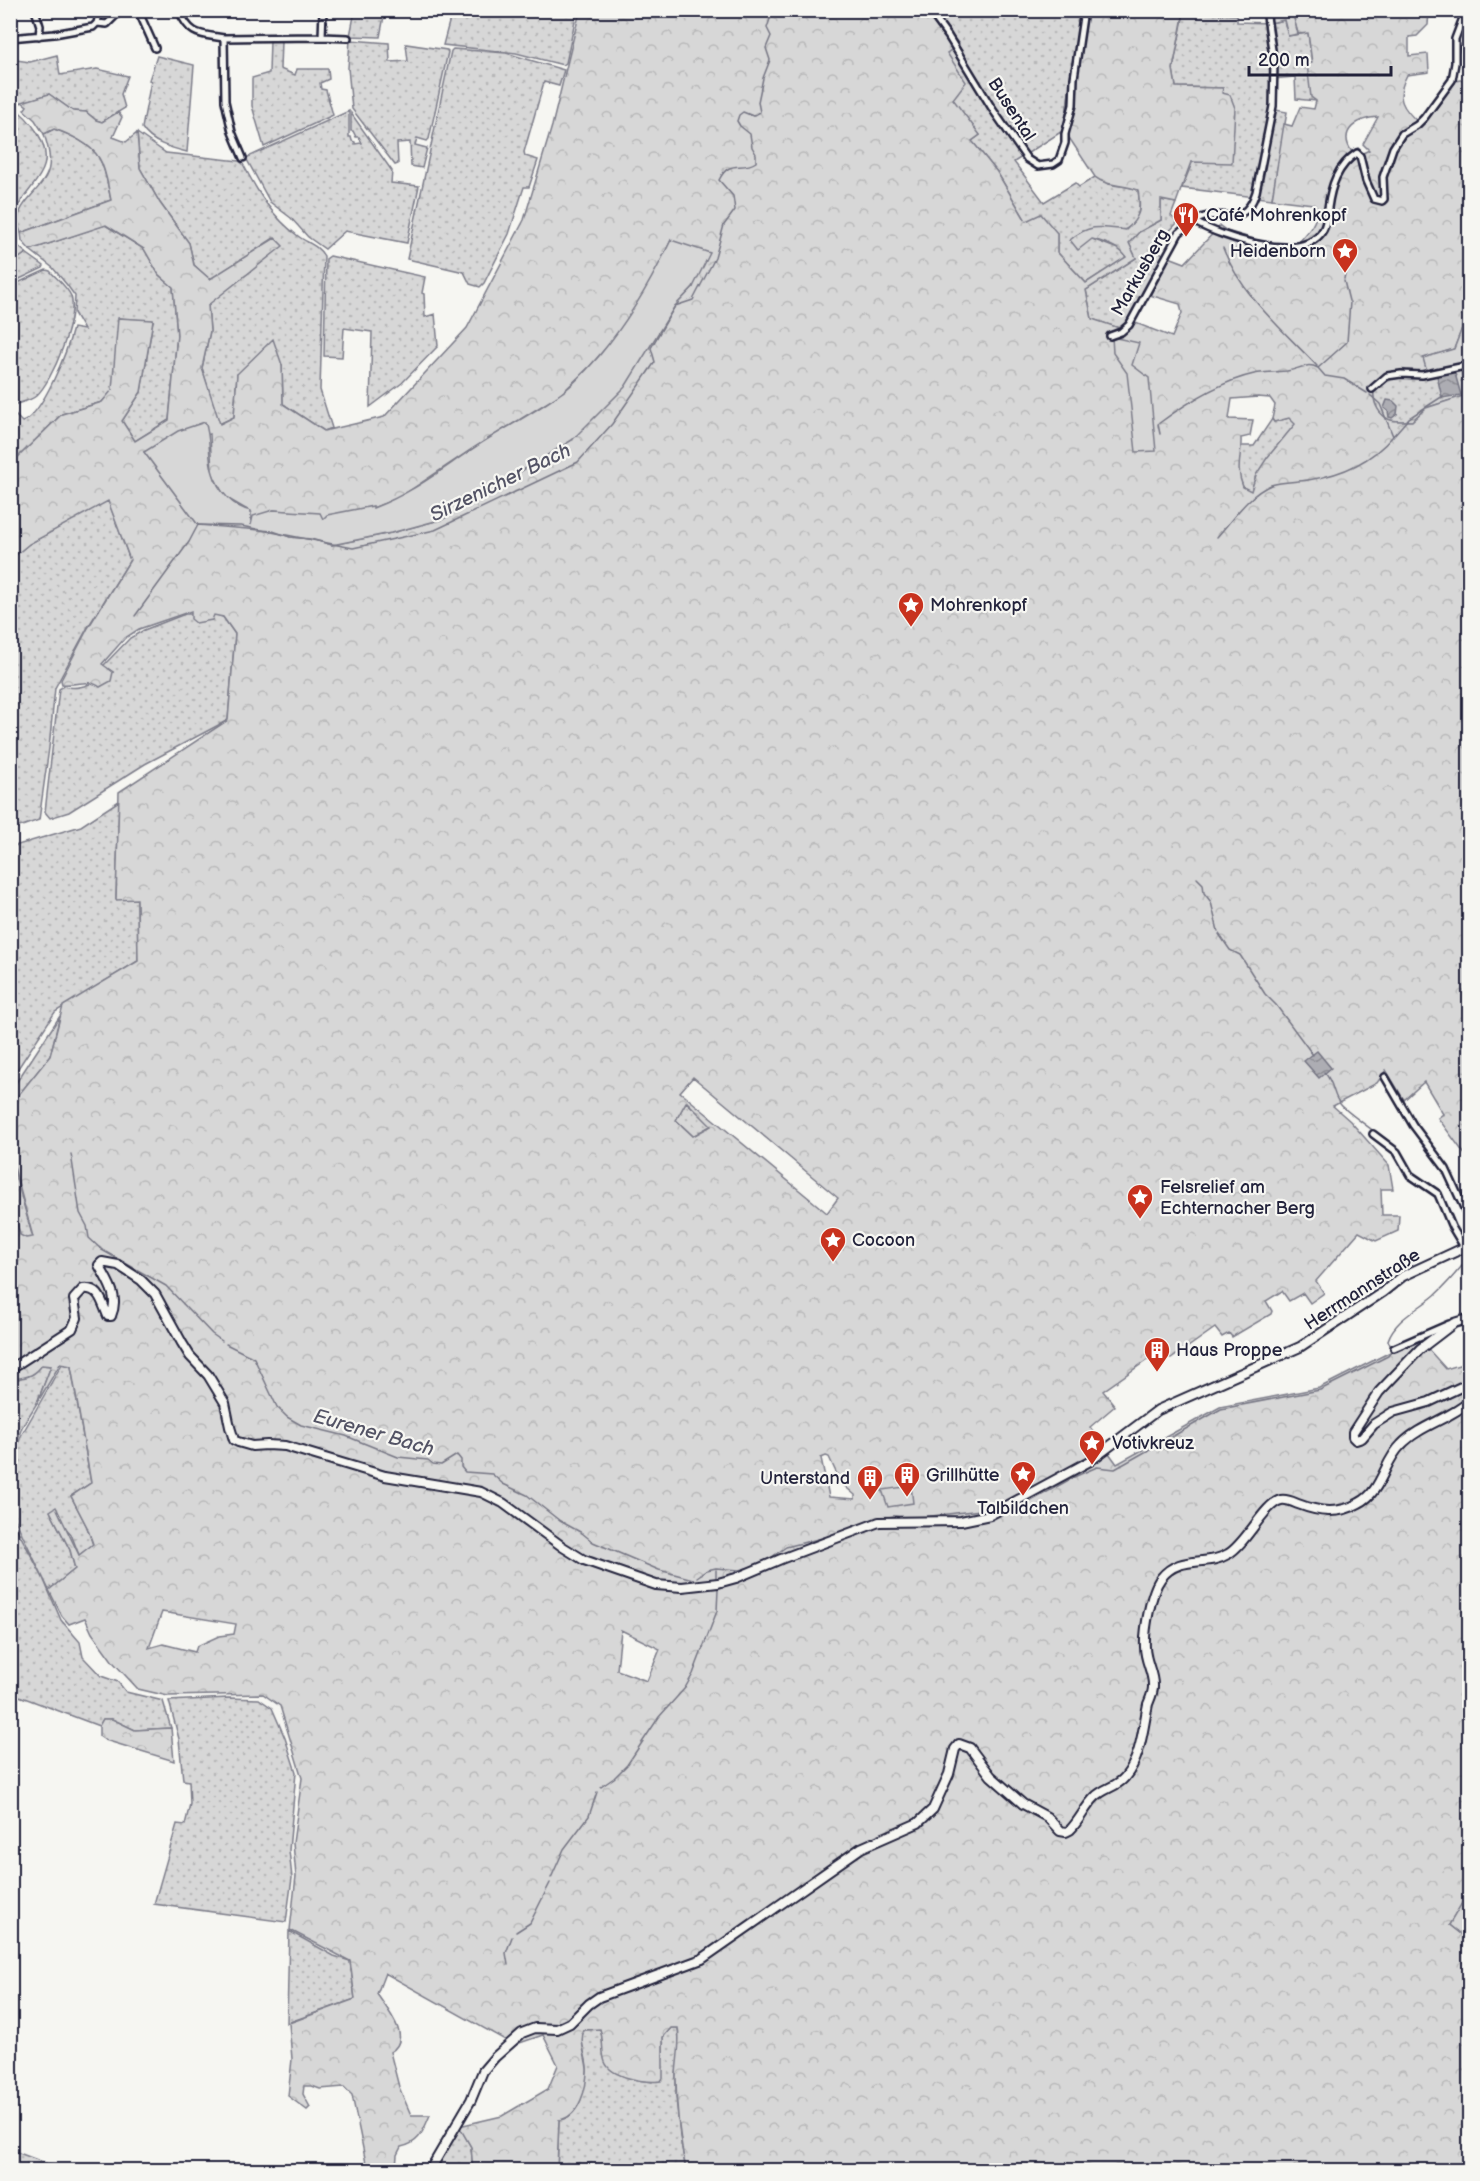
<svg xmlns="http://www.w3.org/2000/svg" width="1480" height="2181" viewBox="0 0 1480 2181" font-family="'Balsamiq Sans',sans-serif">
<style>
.grass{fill:url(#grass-dots);stroke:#7c7c89;stroke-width:1.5}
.forest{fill:url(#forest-crowns);stroke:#7c7c89;stroke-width:1.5;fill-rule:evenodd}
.green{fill:#d7d7d7;stroke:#7c7c89;stroke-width:1.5}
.water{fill:url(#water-waves);stroke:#757583;stroke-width:1.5}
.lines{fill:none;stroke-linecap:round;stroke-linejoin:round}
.stream{stroke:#757583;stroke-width:1.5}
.street-casing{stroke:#22223b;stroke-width:10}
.secondary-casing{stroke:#22223b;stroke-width:12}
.street{stroke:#f6f6f2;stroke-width:5}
.secondary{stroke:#f6f6f2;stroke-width:8}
.labels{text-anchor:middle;stroke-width:4.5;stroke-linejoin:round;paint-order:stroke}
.street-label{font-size:18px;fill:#22223b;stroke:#f6f6f2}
.poi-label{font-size:18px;fill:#22223b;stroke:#f6f6f2;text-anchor:start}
.water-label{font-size:20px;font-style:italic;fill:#535365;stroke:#f6f6f2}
</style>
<defs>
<pattern id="grass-dots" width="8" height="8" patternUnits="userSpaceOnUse" patternTransform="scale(1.5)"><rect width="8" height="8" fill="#d7d7d7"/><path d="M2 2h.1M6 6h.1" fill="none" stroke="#b8b8b9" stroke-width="1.8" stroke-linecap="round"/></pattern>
<pattern id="forest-crowns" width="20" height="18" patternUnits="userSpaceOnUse" patternTransform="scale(1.5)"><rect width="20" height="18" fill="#d7d7d7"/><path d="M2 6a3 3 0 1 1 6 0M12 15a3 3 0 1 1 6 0" fill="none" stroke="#b8b8b9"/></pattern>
<pattern id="water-waves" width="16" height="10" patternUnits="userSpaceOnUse" patternTransform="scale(1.5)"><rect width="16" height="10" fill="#adadb3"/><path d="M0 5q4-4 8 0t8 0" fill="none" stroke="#8c8c93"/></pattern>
</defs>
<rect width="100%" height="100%" fill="#f6f6f2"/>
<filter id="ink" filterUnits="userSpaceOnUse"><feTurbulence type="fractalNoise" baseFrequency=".0167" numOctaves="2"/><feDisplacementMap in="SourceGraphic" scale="12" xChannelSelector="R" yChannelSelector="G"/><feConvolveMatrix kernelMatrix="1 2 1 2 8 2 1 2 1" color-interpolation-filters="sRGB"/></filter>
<g filter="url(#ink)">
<!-- grass -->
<path class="grass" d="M355,11h30l-5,26 -30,-1z
M452,11h125l-11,52 -3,2 -47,-12 -73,-8z
M932,11h148l-16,119 -50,32 30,40 31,-19 4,4 16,-10c13,11 28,7 43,13 7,40 -14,41 -46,49l31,12 3,7 -40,25 -29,-31v-19l-31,-12 -29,-49 -25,-31 8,-6 -28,-36 -5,-47z
M1184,13l53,2v7l33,1 14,-3 4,16 20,-3 4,30 -4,1 8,37 -20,-2 -1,-22 -23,2 -2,30 17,3 -15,87 -90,-11 40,-100 -46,-1 -3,-18z
M270,40l11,1 -1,28 15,6 2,-6h31l1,10 -9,4 1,6 5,1 7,25 -69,32 -12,-41v-28l17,-5z
M350,40l39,3 1,19 18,-1 -2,-17 41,6 1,2 -19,87 -2,2 -10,-3 -2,7 12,3 -5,20 -11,-2 -1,-24 -13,1 1,21 -3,1 -43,-56 -4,-41z
M453,49l53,4 58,17 -5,16 -15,-4 -20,70 1,4 13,4 -9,27h-5l-15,47 -25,49 -4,4 -10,-3 -6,-12 -57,-13 44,-208z
M57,55l3,20 37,-6 31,7 -7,18 4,14 -23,14 -6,-2 -10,-8 -13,-1 -24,-17 -32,10 -6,-4 -1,-41 20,3z
M157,56l37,9 -7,87c-16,-4 -36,-9 -45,-24l9,-47 -2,-1z
M11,105c10,7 19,16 26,27 30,49 -31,57 -23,102l-3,2z
M349,111v26h2l1,4 3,1v2l7,-1 -3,-6h-3l-3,-6h-2v-18l41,58 -1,12 28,3 -12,57 -62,-12 -20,18 -17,-12 -17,-19 -21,-16 -24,-44z
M54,129c15,5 37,15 45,29 7,11 9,29 12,42l-90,33c-12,-25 16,-38 25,-57 7,-13 2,-30 -2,-42z
M137,133l29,20 73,8 4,3c14,27 29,53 55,72 9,7 20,9 26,20l-4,134 12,38 -8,3 -41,-27 -1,-39 -45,9 -3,43 -15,7 -17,-56 8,-37 -2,-26 66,-67 -64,42 -16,-15 -5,-22 -29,-40 -20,-35z
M1161,200l15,3 -5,13 7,6 -18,19 1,4 -4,5 7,5 -36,65 -9,8 -27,-9 -6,-29 50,-32 -7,-15 10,-11 22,-12z
M105,225l39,24 15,26 14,12 4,48 -8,85 -34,21 -13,-20 19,-29 12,-71 -34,-3 -6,72 -11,12 -40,12 -51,50v-50l1,-2 10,10c21,-7 46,-73 51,-94l11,2 -10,-17 1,-17 -8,-11 -14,-17 -23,-18z
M26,253l18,13 -1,2 -32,15 -1,-25h9z
M330,256l95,21 -3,16 2,1 1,23 10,-3 3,32 -36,37 -32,24 2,-75 -28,-4 -2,29 -18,-1 2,-97z
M46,270l4,1c6,7 17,16 21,25 7,21 -18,85 -35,100 -7,6 -17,6 -25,10v-120z
M1460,365l7,30 -41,13 -14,13c-7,0 -17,1 -23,-1 -18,-8 -22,-36 -3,-45 9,-5 18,-1 28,-1 14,0 31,-6 46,-9z
M1289,418l7,6 -40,51 -5,17 -5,-1c-10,-12 -9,-31 -5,-45h13l18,-27 2,3z
M108,500l22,60 -42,67 -33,61 -6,60 -10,72 -28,10v-271l18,-15z
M185,614h29l9,3 12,17 -7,86 -83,44 -76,48 -19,6 -5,-6 14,-123 5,-3c15,6 36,-6 49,-14l-10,-6 27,-28 14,-8z
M119,801l-3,98 21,-1 1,63 -83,51 -44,67v-232l70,-21z
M60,1016l-10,40 -33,41 -6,-1 -1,-4z
M686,1102l26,23 -19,11 -17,-16z
M10,1156l23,82h-7l-6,-2 -9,-41z
M62,1364l9,2 20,117 -20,13 16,31 6,18 -14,10 -8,-21 -21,-23 20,39 5,19 -26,21 -38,-79 -1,-41 11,-34z
M42,1365l9,1 -14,37 -15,24 -11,32v-81l8,1z
M10,1516l33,62 18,42 19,22 3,15 18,19 17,6 8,10 37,9 8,27 -36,2 -23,-11h-9l-4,7 -88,-33z
M228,1698l31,1 13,9 13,30 11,34 -7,78 3,28 -6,44 -132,-18 23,-80 8,1 5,-21 -1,-23 -6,-1 -4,-41 -10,-38z
M289,1931l45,25 16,5 5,38 -68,24z
M671,2028h7l2,24 -4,22v23l4,40 6,33h-129l2,-50c21,-2 26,-31 28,-49 1,-14 -9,-28 -3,-41l16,-1c3,8 2,15 4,23 5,25 27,27 48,30l11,-25v-20z
M459,2126l12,21 2,23h-39z
M11,2150l45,17 -1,3h-44z"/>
<!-- forest -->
<path class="forest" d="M580,11h352l27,33 -12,9 19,29 -13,17 27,36 -8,6 25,31 29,49 15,-7 16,19v19l29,31 40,-26c-6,-10 -22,-15 -34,-18l-14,11 -8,-10c20,-17 32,-13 56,-10 15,-14 15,-21 12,-40 -15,-6 -30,-3 -43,-13l-31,-47 16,-119h104l-11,58 3,18 47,1 -1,5 8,2 5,13 -3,55 -41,-1 -15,41 -15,-3v20l-22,12 -10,11 7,15 -50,32 6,29 27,9 9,-8 44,17 10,-24 -2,-9 -37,-11 21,-38 21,8 35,-37 7,5 47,14 24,-2c9,-10 20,-21 19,-35l-4,-4 -41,-5 12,-75 8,2 8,-19 14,2 2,-8 -5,-4 -4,-33 5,-1 -4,-30 -10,1 -6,-23h137l-1,14 -11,11 -8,1v19l19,-2 1,18 -22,3c-12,23 -5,33 13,49l18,-18 17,-25 11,-2 -6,-35 4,1 1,-5h4v270l-15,39 -30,9 3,14c-13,2 -28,-2 -39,1 -21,8 -17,37 0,46 6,3 17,2 24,2l14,-13 43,-14v762h-3l-28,-38 5,-4 -19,-32 -20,18 -18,-30 -9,13 -44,23 17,15 39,44 4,24h-12l1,26h17l-1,16 -22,10 -17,-9 -43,49 8,12 -14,10 -7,-10 -14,8 -7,-10 -16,10 6,10 -1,3 -39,23 -3,-4 -7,4 -7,-9 -44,31 -8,-10 -60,42 12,15 -25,21 27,37 103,-57 99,-19 99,-50 28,31 23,-7 1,529 -21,34 20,16v229h-783c-6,-30 -10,-61 -10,-92 0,-17 5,-33 2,-50h-7l-8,9v41l-2,3c-15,2 -50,-3 -56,-19 -4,-10 -1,-22 -5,-33l-16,1c-5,12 2,26 3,39 0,18 -7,48 -28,51l-2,50h-84l-2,-23 -12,-21 43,-10 46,-27 10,-24 -15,-30 -29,10 -129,-72 -8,21c9,14 37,45 13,58l9,35 12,28h19c-7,16 -10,28 -29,32l-4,8 -1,13 2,2h-26l-6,-7 -14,-68 -8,-8 -24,2 -8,-3h-8l-1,8 7,13 -3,3 -19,-14 4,-37 -3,-36 66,-24 -5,-38 -60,-31 6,-54 -3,-33 9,-65 -22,-72 -17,-12 -95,2 -30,-7 -25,-27 -21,-29 -7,-15 -16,6 -7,-8 -13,-26 26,-21 -5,-19 -20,-39 6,-4 23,48 14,-11 -6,-17 -16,-31 20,-13 -20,-117 -11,-2 -23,39 14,-37 -9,-1c-7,11 -19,14 -31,13l-1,-94 3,-6 -3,-6v-76l10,39 6,3 7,-1 -22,-81v-60l6,1 33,-41 13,-50 75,-45 -1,-62 -21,1 3,-108 109,-72 7,-86 -12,-17 -9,-2 -2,5 -16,3 -5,-4v-8l-52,18 -14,9 -23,26 11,8 -2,9 -11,6c-11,-9 -24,-1 -38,-3l-1,-4 27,-52 42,-68 -22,-59 -79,43 -18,15v-95l51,-50 40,-12 10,-12 6,-72 35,2 -12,72 -19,29 13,20 34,-21 8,-85 -4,-48 -14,-12 -15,-26 -38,-24 -76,25 -8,-9 -1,-8 90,-33c-3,-13 -5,-31 -12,-42 -8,-14 -30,-24 -45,-29l-10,5 -9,-14 -11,-10 3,-4 -5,-4 27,-8 24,17 13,1 10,8 6,2 16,-10 4,5 -9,20 13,5 11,-9 3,35 20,35 29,40 5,22 16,14 65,-41 8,8 -75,59 2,26 -8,37 18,56 14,-7 3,-43 36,-35 9,26 1,39 41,27 60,-14 83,-89 57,-108 28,-94zM1378,117l-15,27 6,6 -6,3 -5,-5 -6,4c-15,-22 7,-34 26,-35zM671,240l22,47 -18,19 -103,134 -129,79 -52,14 -59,12 -21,-6 -21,-2 -17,-6 1,-21 21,2 28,7 50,-11 27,-11 72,-48 89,-55 29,-28 27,-31 19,-27 19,-34zM1258,397l12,1 5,7 -3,14 2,3 15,-4 6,6 -28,34 -11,17 -5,16 -8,-4c-8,-20 -1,-29 -2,-49l9,-2 3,-16 -24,-1 3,-20zM210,434l2,39 13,24 26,15 -53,13 -54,-73zM693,1077l145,121 -11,15 -147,-121zM686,1102h1l24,24 -18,10 -17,-16zM826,1456l3,1 12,26 14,12v4l-26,-2 -8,-39zM162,1612l74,12 -2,10 -15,2 -22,10 -2,6 -32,-8 -14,4zM621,1630l39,19 -13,32 -30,-11z
M12,235l5,10 9,8 -7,5h-8z
M103,1719h9l23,11 36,-2 3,33 -69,-21 -6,-4v-10z"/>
<!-- green -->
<path class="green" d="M1284,11h8l6,23 -10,2 -4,-16 -14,3 -1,-10z
M671,240l39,13 -17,34 -18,19 -50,81 -53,53 -129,79 -52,14 -59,12 -21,-6 -21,-2 -17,-6 -75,-6 -54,-73 34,-21 27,-9c7,19 2,34 8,51 5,18 20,34 38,38v14l2,-9 20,-6 47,3 3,6 4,-4 46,-9v2c39,-15 65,-36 98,-58 29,-20 61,-35 89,-56 15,-10 27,-25 39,-38 30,-36 52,-74 72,-116z
M1469,310v84l-2,1 -7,-30 -33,7 -4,-14 31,-9z
M1112,337l27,6 -7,22 17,13 7,73 -20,1 -9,-79 -14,-20z
M911,1486l2,17 -25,4 -6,-17z
M1469,1891v50l-20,-16z"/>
<!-- water -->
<path class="water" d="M1454,370l7,25 -19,3 -5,-22z
M1387,400l6,1 5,5 -1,8 -5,4 -3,-1 -1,-6 -4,-3z
M1317,1051l14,17 -12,10 -15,-17z"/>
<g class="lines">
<!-- stream -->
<path class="stream" d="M1223,248c18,47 60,82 94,118
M1344,279l1,-5
M1344,281l5,20
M1350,302l-3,40 -29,26 7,8 19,3 23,14
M1370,395l10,9 13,32 16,-18 34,-22
M1160,434l-2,-10c27,-20 64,-43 96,-50 11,-2 22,-2 33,-3 14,-2 19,-9 31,-3
M1217,537c16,-18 32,-43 54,-52 11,-4 26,-3 37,-5 33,-5 64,-19 85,-44
M135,616l54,-74 9,-17 43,1 112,22 82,-18 143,-68 34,-38 43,-62 -4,-14 24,-42 18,-6 22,-42 9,-33 11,-15 -2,-14 -14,-16c11,-22 22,-8 37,-18v-8l-4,-7 -2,-13 -10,-8 -3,-5 2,-6 4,-3 10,4 7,-4 -2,-10 5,-24 7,-18 -4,-12 5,-12 -4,-8 6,-18
M1197,878l6,6 1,9 7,9 7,29
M1219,934l11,16 10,5 25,39 11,11 37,50
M1324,1072c11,11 8,24 17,33 6,7 25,20 34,27
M71,1154l9,59 7,13 2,12 13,12 64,36 46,48 10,7
M226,1344l28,14 23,49 10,10 14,8 45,11 52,21 30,3 5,4 8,1 16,-10 4,5v7l4,5 27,2 11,10 24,11 33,26 22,12 11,9 66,28 34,9
M1031,1501l43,-24 23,-10 18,2 106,-60 99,-19 68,-34 4,-6 -4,-10c7,-21 31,-31 47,-45 13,-12 24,-25 35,-39
M1007,1509l5,1 16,-7
M883,1518l11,-2 13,2
M915,1518l82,-10
M831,1536l10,-4
M716,1570v8
M697,1577l10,-7 9,-2 23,2 15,-4 15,-7 17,-12 40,-10
M601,1787l13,-9 13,-13 32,-48 26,-29 8,-14 24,-63 1,-22
M551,1878l13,-29 25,-33 8,-24
M516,1932l14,-9 20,-40
M508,1965l-2,-12 6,-16"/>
<!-- street casing -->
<g class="street-casing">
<path id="street" d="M35,10l5,16 -1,10
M138,10l17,38
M179,10c11,26 20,24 45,28l1,63 7,31 11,26
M323,10l-1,27 26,1
M929,10l19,26 45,74 34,49 11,7 15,-2 6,-4 6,-17v-9l8,-29 1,-27 10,-68
M97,23l10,1 11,-11 21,-2
M10,38l44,-4 39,-7 4,-4 3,-13
M224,38l98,-1
M1195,222c26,15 109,43 128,8 4,-7 4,-14 5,-22 3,-22 9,-42 29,-55l3,3 6,25 8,18 8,2 2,-2 -1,-22 10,-29 9,-14 15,-9 7,-7 28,-38 3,-17v-24l11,-29
M1110,336l11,-4 8,-7 50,-92c7,-6 16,-13 25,-16 22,-6 41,10 52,-25l17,-86 1,-43 -8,-53
M1372,389l15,-13 14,-2 21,1 48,-10
M1385,1077l28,48 33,44 24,52
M1373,1134l24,18 13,23 28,19 14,33 12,20
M1394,1348l55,-24"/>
</g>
<!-- secondary casing -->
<g class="secondary-casing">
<path id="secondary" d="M1470,1318l-16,5 -34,26 -41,43 -26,40v5l3,3 6,-2 12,-14 19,-12 36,-10 34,-16 7,-1
M10,1369l62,-40 5,-11 -3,-19 9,-10c17,-2 19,14 25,27h3c9,-20 -4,-35 -12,-51l3,-3 16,3 23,15 14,14 27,49 8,13 18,19 17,28 5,24 4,13 4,2 14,4 15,-1 18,1 100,30 96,16 22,11 60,44 21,13 72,25 26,2 36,-4 18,-5 45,-19 98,-37 82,-1 29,-6 100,-54 68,-51 142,-63 83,-55 20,-16 67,-31
M430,2170l41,-70 12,-29 12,-14 27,-24 13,-5 22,1 13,-6 19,-19 10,-7 103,-38 159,-111 57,-25 15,-14 16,-35 6,-25 4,-5 11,4 21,28 32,28 24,13 13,14 6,1 4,-2c10,-10 15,-23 25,-33 9,-9 22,-10 30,-20 16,-19 18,-49 23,-73 2,-5 5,-11 5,-17 1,-14 -8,-25 -8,-40 -1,-17 6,-56 16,-69 19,-24 46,-11 67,-24 18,-10 37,-51 53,-54 6,-1 12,2 17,4 21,8 40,11 61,-1 23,-11 25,-42 42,-58 19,-20 49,-26 69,-44"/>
</g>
<!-- street -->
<use href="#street" class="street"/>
<!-- secondary -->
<use href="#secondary" class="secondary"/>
</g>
</g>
<!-- icons -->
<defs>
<g id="restaurant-pin" transform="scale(1.35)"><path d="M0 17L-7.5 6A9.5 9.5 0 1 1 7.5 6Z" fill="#c8321e" stroke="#f6f6f2"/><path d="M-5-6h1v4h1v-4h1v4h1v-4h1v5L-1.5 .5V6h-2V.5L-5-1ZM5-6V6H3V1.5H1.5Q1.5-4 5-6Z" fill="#fff"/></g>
<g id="sight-pin" transform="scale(1.35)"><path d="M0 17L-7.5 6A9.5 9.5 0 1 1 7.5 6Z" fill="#c8321e" stroke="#f6f6f2"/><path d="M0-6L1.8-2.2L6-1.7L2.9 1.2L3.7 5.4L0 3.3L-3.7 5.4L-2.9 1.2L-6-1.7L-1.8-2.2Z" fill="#fff"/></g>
<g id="building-pin" transform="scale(1.35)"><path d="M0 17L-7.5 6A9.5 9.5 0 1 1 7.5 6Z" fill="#c8321e" stroke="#f6f6f2"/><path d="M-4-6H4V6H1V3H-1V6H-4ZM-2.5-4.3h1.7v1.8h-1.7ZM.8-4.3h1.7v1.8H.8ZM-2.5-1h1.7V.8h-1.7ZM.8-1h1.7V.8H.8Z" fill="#fff"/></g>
</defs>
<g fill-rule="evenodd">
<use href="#restaurant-pin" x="1186" y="215"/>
<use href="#sight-pin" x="1345" y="251"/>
<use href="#sight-pin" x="911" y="605"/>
<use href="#sight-pin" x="1140" y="1197"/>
<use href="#sight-pin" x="833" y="1240"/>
<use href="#building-pin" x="1157" y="1350"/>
<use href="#sight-pin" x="1092" y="1443"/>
<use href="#sight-pin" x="1023" y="1474"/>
<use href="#building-pin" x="907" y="1475"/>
<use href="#building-pin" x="870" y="1478"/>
</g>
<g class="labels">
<!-- street labels -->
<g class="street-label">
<text transform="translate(1012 109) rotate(57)" y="6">Busental</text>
<text transform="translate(1140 272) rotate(-60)" y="6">Markusberg</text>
<text transform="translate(1362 1289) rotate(-33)" y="6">Herrmannstraße</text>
</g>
<!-- poi labels -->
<g class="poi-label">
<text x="1206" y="221">Café Mohrenkopf</text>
<text x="1326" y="257" text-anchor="end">Heidenborn</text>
<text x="930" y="611">Mohrenkopf</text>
<text x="1160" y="1193">Felsrelief am<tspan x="1160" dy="21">Echternacher Berg</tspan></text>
<text x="852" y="1246">Cocoon</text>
<text x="1176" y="1356">Haus Proppe</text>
<text x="1112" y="1449">Votivkreuz</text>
<text x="926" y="1481">Grillhütte</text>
<text x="850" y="1484" text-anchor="end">Unterstand</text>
<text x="1023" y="1514" text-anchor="middle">Talbildchen</text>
</g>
<!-- water labels -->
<g class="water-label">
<text transform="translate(500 482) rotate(-26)" y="7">Sirzenicher Bach</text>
<text transform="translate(374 1432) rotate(16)" y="7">Eurener Bach</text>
</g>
</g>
<!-- margin -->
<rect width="1480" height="2181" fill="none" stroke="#f6f6f2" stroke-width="36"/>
<rect x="18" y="18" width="1444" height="2145" fill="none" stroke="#22223b" stroke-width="2" filter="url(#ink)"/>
<!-- scale -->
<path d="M1249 66v9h142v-9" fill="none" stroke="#22223b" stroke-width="3"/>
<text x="1258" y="66" font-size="18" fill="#22223b" stroke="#f6f6f2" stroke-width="4.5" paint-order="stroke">200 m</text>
</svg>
